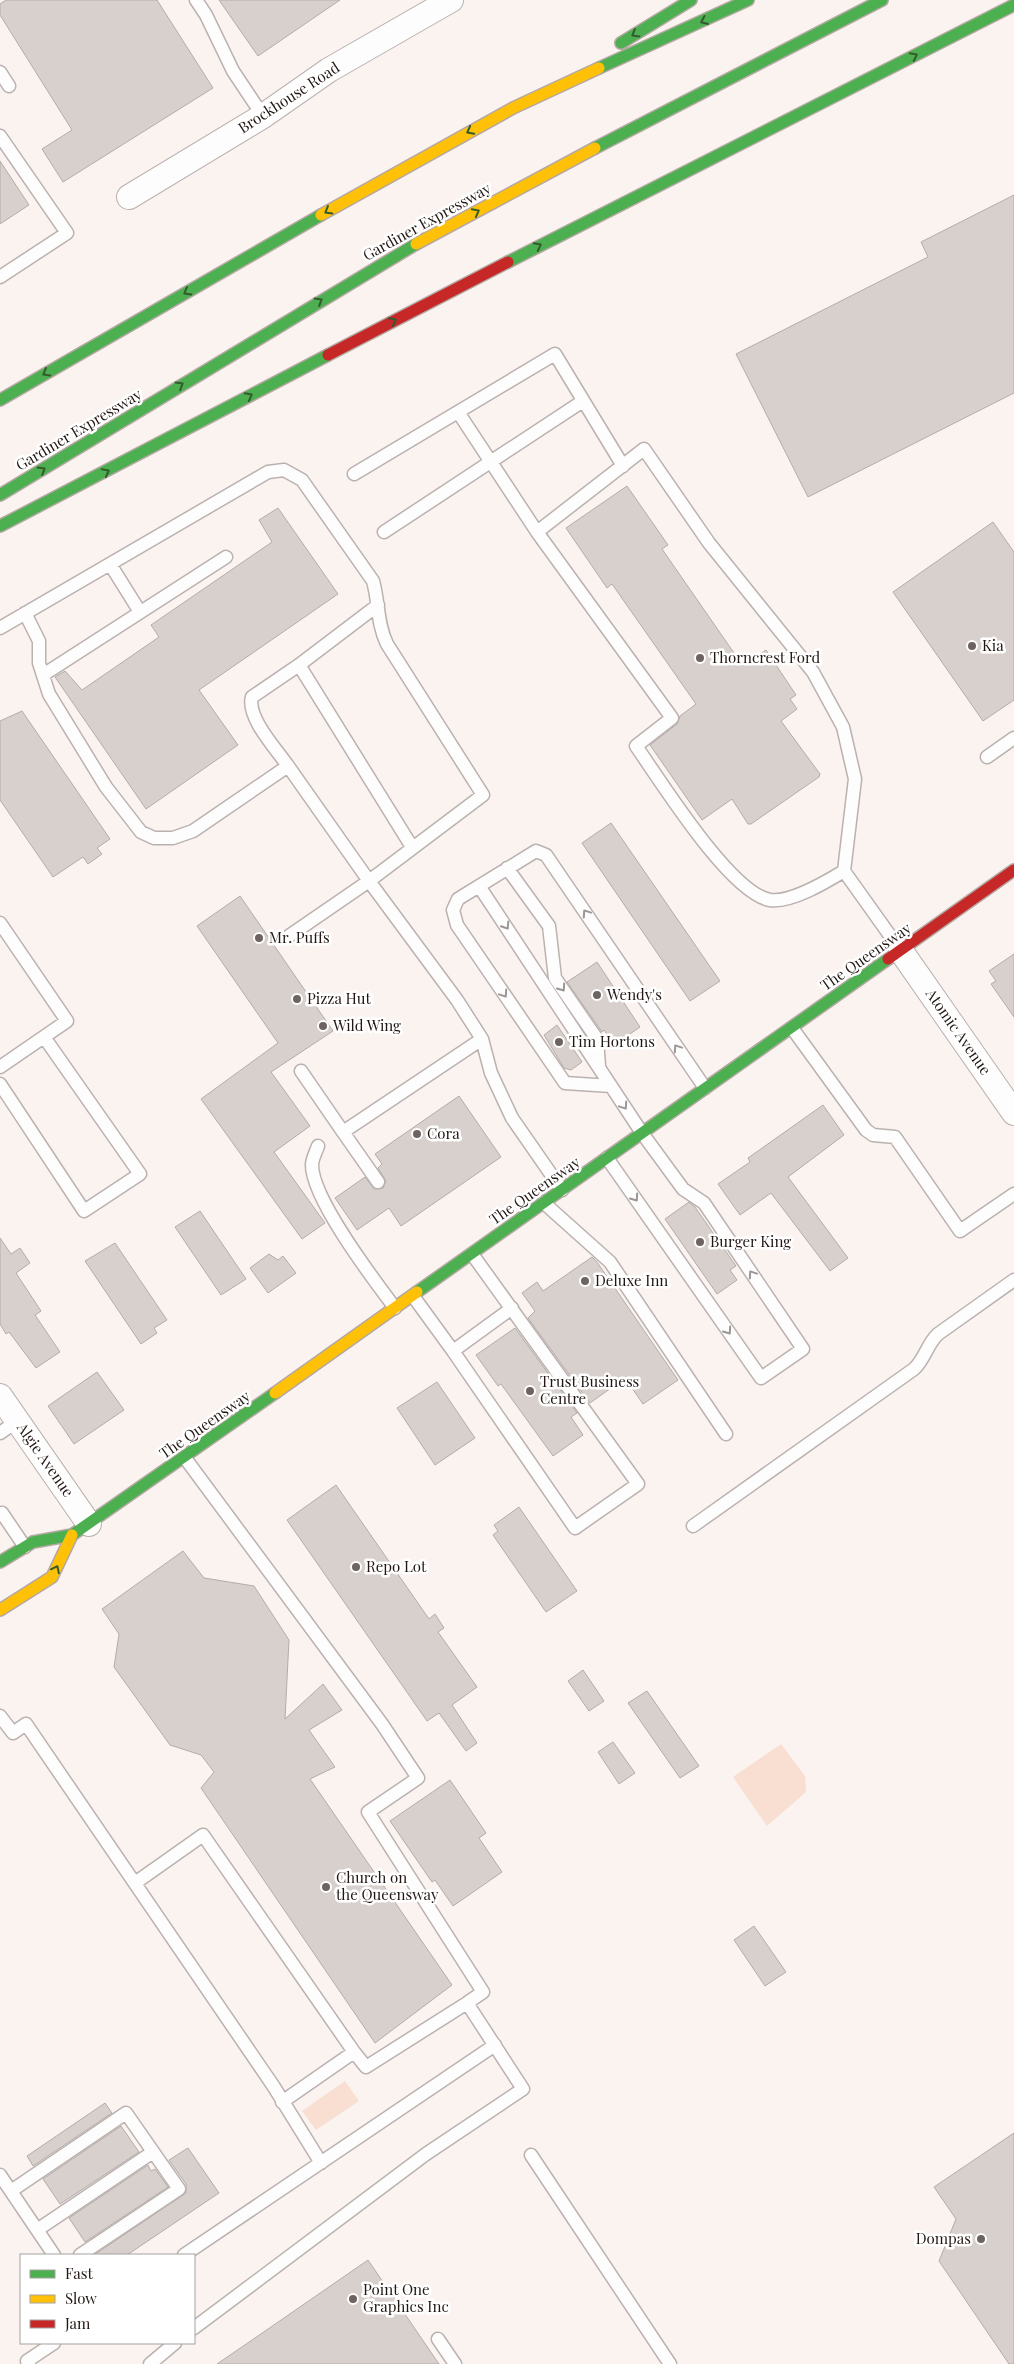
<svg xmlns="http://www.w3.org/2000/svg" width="1014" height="2364" viewBox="0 0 1014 2364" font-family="'Playfair Display',serif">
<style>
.green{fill:#f9ded2}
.building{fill:#d8d0cc;stroke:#b4aca8}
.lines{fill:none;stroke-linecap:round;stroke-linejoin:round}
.lane-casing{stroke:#bbb2af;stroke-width:15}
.street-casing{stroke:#bbb2af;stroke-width:26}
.fast-casing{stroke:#b5a8a3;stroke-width:14}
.slow-casing{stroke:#b5a8a3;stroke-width:14}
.jam-casing{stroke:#b5a8a3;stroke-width:14}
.lane{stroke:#fefdfd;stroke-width:12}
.street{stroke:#fefdfd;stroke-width:24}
.fast{stroke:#4caf50;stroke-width:11}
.slow{stroke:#ffc107;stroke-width:11}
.jam{stroke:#c62828;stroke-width:11}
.oneway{stroke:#345b2e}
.oneway2{stroke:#9b9593}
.poi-dot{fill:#6d6360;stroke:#fff;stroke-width:2}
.labels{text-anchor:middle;stroke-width:5;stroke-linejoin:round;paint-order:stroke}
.street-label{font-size:15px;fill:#211612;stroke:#fff}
.poi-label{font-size:15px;fill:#211612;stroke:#fff;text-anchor:start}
</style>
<rect width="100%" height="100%" fill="#faf3f0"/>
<!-- green -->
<path class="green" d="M781,1744l24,32 1,16 -39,34 -34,-49z
M345,2081l14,20 -43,29 -14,-19z"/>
<!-- building -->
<path class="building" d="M6,0h151l56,88 -150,94 -21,-33 30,-19 -72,-115v-11z
M219,0h121l-82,56z
M0,161l29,44 -29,19z
M1014,195v198l-206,104 -72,-143 192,-97 -7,-15z
M627,486l41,59 -6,4 81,117 23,-16 30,45 -6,4 7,10 -16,12 39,53 -1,3 -68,47h-3l-16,-25 -30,21 -52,-75 27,-21 3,-8 16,-12 -84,-120 -5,4 -41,-60z
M278,508l60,86 -139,96 39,55 -92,64 -91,-132 10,-6 17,19 77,-53 -8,-12 121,-83 -13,-22z
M993,522l21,30v148l-31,21 -90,-129z
M22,711l88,128 -13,9 5,6 -14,10 -5,-7 -30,20 -53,-77v-79z
M611,823l109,158 -30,20 -108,-158z
M240,896l93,135 -62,41 39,54 -36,26 51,71 -23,16 -101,-140 77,-56 -81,-117z
M1014,954v63l-23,-33 5,-3 -7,-10z
M597,962l43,65 -26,18 -10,-15 -2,2 -35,-50z
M557,1025l25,37 -11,8 -7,-2 -20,-33z
M459,1096l42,61 -100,69 -12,-18 -32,22 -22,-32 30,-21 9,12 9,-1 3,-7 -8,-13 4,-4 -7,-10z
M823,1105l21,30 -56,42 60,81 -18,13 -59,-78 -31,22 -22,-31 32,-22 -2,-4z
M689,1202l6,5 41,59 -6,4 7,10 -20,14 -52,-75z
M200,1211l46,68 -25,16 -46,-68z
M0,1238l11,16 9,-6 10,15 -14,10 25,38 -6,4 25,37 -24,16 -27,-36 -3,2 -6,-10z
M115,1243l52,77 -13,8 3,5 -16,11 -56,-83z
M269,1254l9,6 5,-4 13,17 -28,20 -18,-25z
M592,1257l5,5 81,118 -35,24 -18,-26 -35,25 -62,-85 7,-7 -13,-18 15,-11 6,9z
M515,1328l62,85 -6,4 12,18 -30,21 -52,-72 -3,2 -22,-31z
M97,1372l27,38 -50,34 -26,-38z
M437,1382l38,56 -40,27 -38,-57z
M336,1485l93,134 6,-5 9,14 -6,4 39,55 -25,18 25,38 -11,8 -27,-38 -12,8 -140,-201z
M519,1507l58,84 -31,21 -53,-77 5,-4 -4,-6z
M183,1551l21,27 50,8 35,54 -4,79 38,-35 19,26 -33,20 26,37 -25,12 142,206 -77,58 -174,-255 13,-16 -13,-17 -31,-10 -56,-78 5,-33 -17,-25z
M583,1670l21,31 -15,10 -21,-30z
M647,1691l52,75 -19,12 -52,-75z
M613,1742l22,31 -16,11 -21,-32z
M450,1780l36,53 -7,5 23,34 -49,34 -18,-26 -3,2 -42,-61z
M754,1926l32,46 -21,14 -31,-46z
M105,2103l7,10 -79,53 -6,-10z
M121,2126l18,26 -79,52 -17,-25z
M1014,2133v231h-5l-70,-103 17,-42 -22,-32z
M188,2148l31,45 -92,62h-33l92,-62v-9l-17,-24z
M148,2165l3,6 4,-2 13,18 -83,55 -16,-24z
M368,2260l71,104h-222l38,-26z"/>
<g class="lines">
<!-- lane casing -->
<g class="lane-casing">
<path id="lane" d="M196,0l10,15 27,56 30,45
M0,72l9,14
M0,136l67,97 -67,44
M458,412l79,120
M354,474l201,-120 68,112
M384,532l199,-131
M110,564l30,48
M25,613l14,28v22l10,31 57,93 35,45 13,6h19l20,-7 95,-65c-11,-16 -42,-49 -36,-69l47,-32 79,-60
M0,628l268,-156 16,-2 18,10 71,101c6,21 4,43 14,63l96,151 -114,86 -81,-115
M299,665l113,182
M43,675l183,-118
M987,757l27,-19
M507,868l42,58 6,52 42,61 2,27
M844,871c-18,11 -53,32 -74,29 -40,-7 -110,-120 -134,-154l36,-28 -135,-186 107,-83 65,94 104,129 30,55 12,52 -11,92 57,80
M479,886l163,247 41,56 21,14 99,146 -42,29 -154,-220
M0,923l67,98 -67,46
M289,936l80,-55 88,119 25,39 9,34 21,45 50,72
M792,1028l74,102 7,5 22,2 65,94 54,-37
M301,1071l42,61
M0,1084l84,127 56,-37 -96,-137
M611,1086l-46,-3 -108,-158 -4,-15 5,-11 78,-48 10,4 159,233
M318,1146c-2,6 -6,13 -6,19 0,34 62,115 83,143
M378,1182l-35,-50 139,-93
M544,1203l66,59 116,172
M472,1254l166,230 -63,44 -122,-177 59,-43
M413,1296l40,55
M0,1433l17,-12
M185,1458l197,266 36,54 -50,34 115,180 -16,11 56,86 -97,65 -232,174
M0,1514l2,-1 23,34
M693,1526l221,-157c11,-10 13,-25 24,-35l76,-54
M0,1716l13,17 13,-9 248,363 47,76
M135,1883l68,-48 151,217 -72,50
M354,2052l12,15 101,-64
M531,2155l139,209
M0,2175l54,80
M11,2191l115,-78 53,76 -99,66
M37,2230l116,-78
M184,2255l311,-210
M438,2339l17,25
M29,2364l-2,-3 27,-18
M150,2364l25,-21"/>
</g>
<!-- street casing -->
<g class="street-casing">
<path id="street" d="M129,197l134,-81 66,-46 122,-70
M901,951l113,162
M0,1396l89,128"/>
</g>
<!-- fast casing -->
<g class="fast-casing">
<path id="fast" d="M621,43l70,-43
M599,68l149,-68
M595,148l287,-148
M508,262l506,-257
M0,400l321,-185
M0,495l416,-251
M0,526l328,-171
M417,1292l471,-333
M0,1562l33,-20 39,-7 203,-142"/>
</g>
<!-- slow casing -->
<g class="slow-casing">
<path id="slow" d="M321,215l192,-107 86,-40
M416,244l179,-96
M275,1393l142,-101
M0,1610l52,-33 20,-42"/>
</g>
<!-- jam casing -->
<g class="jam-casing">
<path id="jam" d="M328,355l180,-93
M888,959l126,-89"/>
</g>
<!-- lane -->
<use href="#lane" class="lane"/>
<!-- street -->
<use href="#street" class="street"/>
<!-- fast -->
<use href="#fast" class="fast"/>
<!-- slow -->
<use href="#slow" class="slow"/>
<!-- jam -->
<use href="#jam" class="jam"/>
</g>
<!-- one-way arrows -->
<defs><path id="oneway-chevron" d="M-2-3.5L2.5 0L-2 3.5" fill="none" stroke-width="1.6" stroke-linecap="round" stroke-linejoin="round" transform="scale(1.25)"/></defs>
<g class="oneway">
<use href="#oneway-chevron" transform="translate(704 21) rotate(156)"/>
<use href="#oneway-chevron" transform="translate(635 34) rotate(149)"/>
<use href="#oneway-chevron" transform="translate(914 56) rotate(-27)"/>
<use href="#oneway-chevron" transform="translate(470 131) rotate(152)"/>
<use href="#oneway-chevron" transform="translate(328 211) rotate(150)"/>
<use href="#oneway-chevron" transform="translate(476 212) rotate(-28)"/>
<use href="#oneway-chevron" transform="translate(538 246) rotate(-27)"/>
<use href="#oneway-chevron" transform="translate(187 292) rotate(150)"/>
<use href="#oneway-chevron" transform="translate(319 301) rotate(-31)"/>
<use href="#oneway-chevron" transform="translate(393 321) rotate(-27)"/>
<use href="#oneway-chevron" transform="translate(46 373) rotate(150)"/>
<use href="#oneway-chevron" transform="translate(180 385) rotate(-31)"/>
<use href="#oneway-chevron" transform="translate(249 396) rotate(-28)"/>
<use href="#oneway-chevron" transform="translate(42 470) rotate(-31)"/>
<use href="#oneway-chevron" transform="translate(106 472) rotate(-28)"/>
<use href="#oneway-chevron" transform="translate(56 1569) rotate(-64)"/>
</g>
<g class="oneway2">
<use href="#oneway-chevron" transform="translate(586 913) rotate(-124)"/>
<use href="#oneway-chevron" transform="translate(506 926) rotate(57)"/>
<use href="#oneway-chevron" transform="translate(562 988) rotate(55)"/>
<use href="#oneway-chevron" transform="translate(504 994) rotate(56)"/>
<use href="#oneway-chevron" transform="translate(677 1048) rotate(-124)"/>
<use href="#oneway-chevron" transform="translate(624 1106) rotate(56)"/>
<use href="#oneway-chevron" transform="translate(635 1198) rotate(55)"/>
<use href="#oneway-chevron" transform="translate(752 1274) rotate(-124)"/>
<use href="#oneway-chevron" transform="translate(728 1331) rotate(55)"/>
</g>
<!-- markers -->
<g class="poi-dot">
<circle cx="972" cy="646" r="5"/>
<circle cx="700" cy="658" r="5"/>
<circle cx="259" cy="938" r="5"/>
<circle cx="597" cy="995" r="5"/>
<circle cx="297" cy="999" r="5"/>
<circle cx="323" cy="1026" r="5"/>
<circle cx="559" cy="1042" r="5"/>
<circle cx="417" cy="1134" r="5"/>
<circle cx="700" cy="1242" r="5"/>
<circle cx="585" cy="1281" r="5"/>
<circle cx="530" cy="1391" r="5"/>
<circle cx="356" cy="1567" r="5"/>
<circle cx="326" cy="1887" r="5"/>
<circle cx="981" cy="2239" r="5"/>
<circle cx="353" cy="2299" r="5"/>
</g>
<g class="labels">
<!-- street labels -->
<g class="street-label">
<text transform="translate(289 98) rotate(-33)" y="5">Brockhouse Road</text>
<text transform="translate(427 222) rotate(-29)" y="5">Gardiner Expressway</text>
<text transform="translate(79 430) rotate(-31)" y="5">Gardiner Expressway</text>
<text transform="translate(866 957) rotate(-35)" y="5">The Queensway</text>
<text transform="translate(958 1032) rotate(55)" y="5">Atomic Avenue</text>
<text transform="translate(535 1191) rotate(-35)" y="5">The Queensway</text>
<text transform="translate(205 1425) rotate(-35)" y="5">The Queensway</text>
<text transform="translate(45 1460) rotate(55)" y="5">Algie Avenue</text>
</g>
<!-- poi labels -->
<g class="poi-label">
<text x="982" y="651">Kia</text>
<text x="710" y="663">Thorncrest Ford</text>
<text x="269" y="943">Mr. Puffs</text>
<text x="607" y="1000">Wendy's</text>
<text x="307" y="1004">Pizza Hut</text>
<text x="333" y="1031">Wild Wing</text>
<text x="569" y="1047">Tim Hortons</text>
<text x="427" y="1139">Cora</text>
<text x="710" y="1247">Burger King</text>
<text x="595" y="1286">Deluxe Inn</text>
<text x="540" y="1387">Trust Business<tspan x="540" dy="17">Centre</tspan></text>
<text x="366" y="1572">Repo Lot</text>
<text x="336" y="1883">Church on<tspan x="336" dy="17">the Queensway</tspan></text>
<text x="971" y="2244" text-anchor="end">Dompas</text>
<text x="363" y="2295">Point One<tspan x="363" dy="17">Graphics Inc</tspan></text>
</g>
</g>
<!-- legend -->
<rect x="20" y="2254" width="175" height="90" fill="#ffffff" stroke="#a6a2a0"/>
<rect x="30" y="2270" width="25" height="8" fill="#4caf50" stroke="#a6a2a0"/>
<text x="65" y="2279" font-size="15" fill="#211612">Fast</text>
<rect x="30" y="2295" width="25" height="8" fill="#ffc107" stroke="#a6a2a0"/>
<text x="65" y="2304" font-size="15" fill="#211612">Slow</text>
<rect x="30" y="2320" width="25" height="8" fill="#c62828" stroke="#a6a2a0"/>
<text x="65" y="2329" font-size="15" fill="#211612">Jam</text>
</svg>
